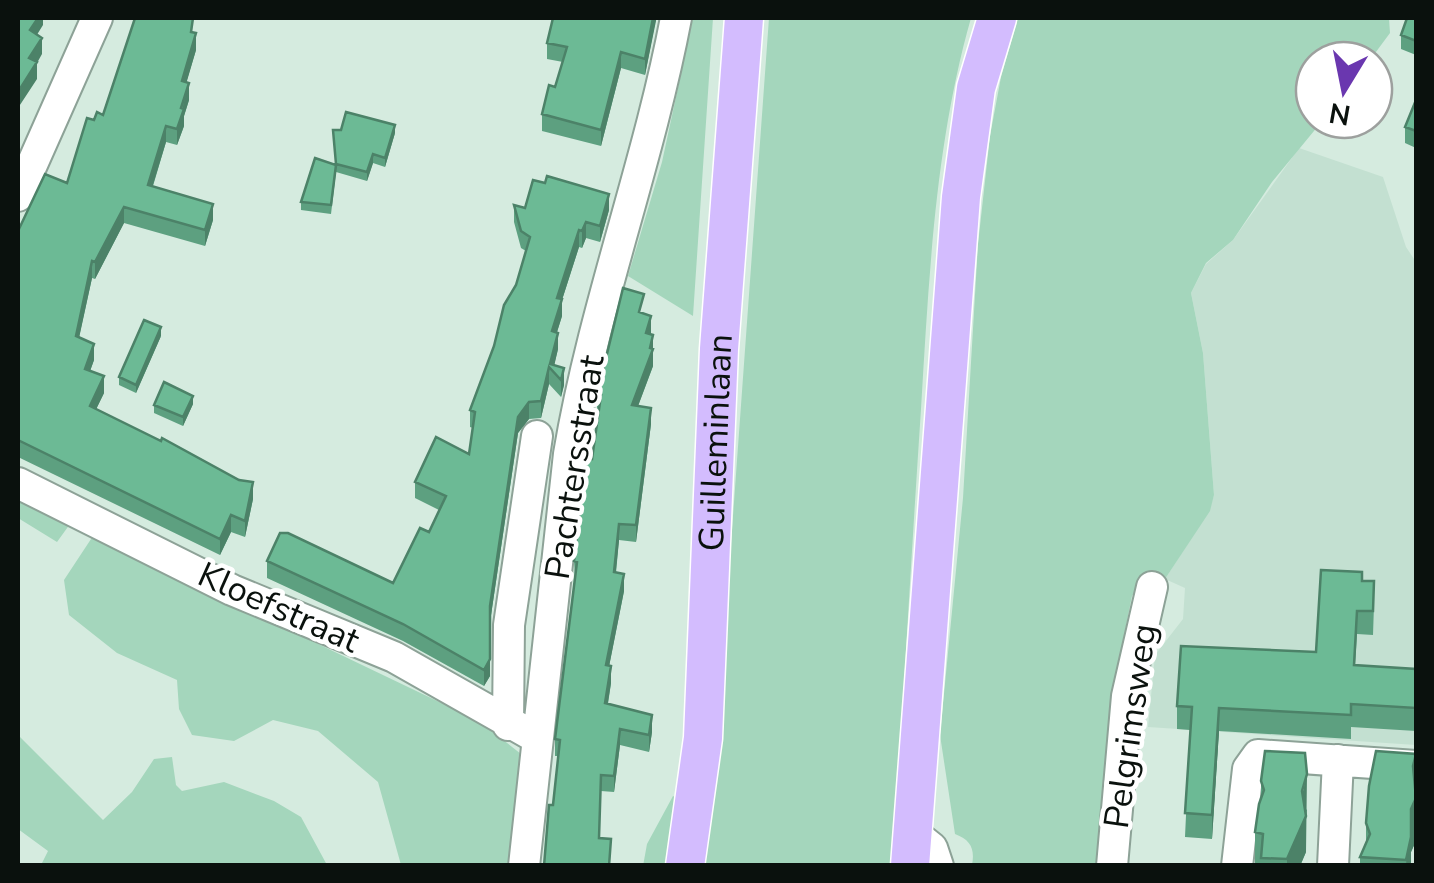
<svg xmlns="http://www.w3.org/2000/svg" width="1434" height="883" viewBox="0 0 1434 883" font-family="'Nunito Sans',sans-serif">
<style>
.built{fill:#c3e0d1}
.green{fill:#a4d6bc}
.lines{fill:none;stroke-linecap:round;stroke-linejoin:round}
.minor-casing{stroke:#8da297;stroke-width:34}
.major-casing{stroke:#fff;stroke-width:41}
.minor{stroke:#fff;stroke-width:30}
.major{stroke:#d3bcfe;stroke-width:38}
.wall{fill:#5da080}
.shaded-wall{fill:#4c8268}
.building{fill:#6cba95;stroke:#4c8268;stroke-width:2.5}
.labels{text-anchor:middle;stroke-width:9;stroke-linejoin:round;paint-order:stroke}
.street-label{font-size:35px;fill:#0a110d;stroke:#fff}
</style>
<rect width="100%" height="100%" fill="#d5ebdf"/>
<!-- built -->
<path class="built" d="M1299,148l84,29 23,70 10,15v483l-268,-18 7,-72 28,-36 2,-31 -20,-9 44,-68 5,-16 -11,-142 -12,-60 15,-29 27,-24z"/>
<!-- green -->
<path class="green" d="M693,18h20l-20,298 -65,-40 34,-114z
M769,18h202c-36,126 -42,260 -50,391 -10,152 -19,304 -27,456l-193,1 27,-281z
M1018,18h371l1,15 -20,27h-56v60h9l-51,62 -39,58 -27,23 -15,30 12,60 11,142 -4,16 -45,68 -19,-2 -14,19 -10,50 -17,219h-133c3,-16 -1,-25 -17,-31l-15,-99 23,-237 15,-254 12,-108 11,-59z
M18,494l52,30 -13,18 -39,-24z
M93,536l386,185 42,33 -13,111h-107l-23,-83 -60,-51 -45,-11 -39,21 -42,-6 -13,-26 -2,-29 -60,-27 -48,-38 -5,-35z
M18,735l85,85 29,-28 22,-33 18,-2 4,28 6,6 42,-9 50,19 27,16 26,48h-286l7,-14 -30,-22z
M673,796l8,4 -13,65 -25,1 4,-22z"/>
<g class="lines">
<!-- minor casing -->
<g class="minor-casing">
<path id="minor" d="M18,196l79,-178
M18,483l214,107 162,67 143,81
M508,725l1,-100 28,-189
M912,832l20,16 6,18
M524,866l45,-412c25,-148 79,-289 107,-436
M1112,866l15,-170 25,-109
M1237,866l11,-97 10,-14 158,11
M1333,866l5,-106"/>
</g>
<!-- major casing -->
<g class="major-casing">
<g id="major">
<path id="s1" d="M685,866l18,-128 16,-389 25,-331"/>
<path d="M910,866l51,-669 15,-109 21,-70"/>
</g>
</g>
<!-- minor -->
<use href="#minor" class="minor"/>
<!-- major -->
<use href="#major" class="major"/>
</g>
<!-- wall -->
<path class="wall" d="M656,18l-11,57 -24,-7 -20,78 -59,-15v-17l13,-27 8,-25 -16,-3v-16z
M1416,18v37l-15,-6v-14z
M193,32l3,18 -10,33 3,17 -5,16v10l-7,19 -11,-3 -13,44 60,34 -8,26 -81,-23 -29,56 -3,-1 -13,59 15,23 -4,11 14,22 -8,16 157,90 -8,38 -14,-5 -11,23 -202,-98v-226l49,-48 27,-63 9,-5z
M1416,100v48l-11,-5v-16z
M395,133l-10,34 -12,-4 -6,18 -31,-9 -5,42 -30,-4v-8l34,-38z
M514,205l11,3 84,2 -9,32 -14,-4 -4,10 -3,-1 -17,53v16l-5,16 1,17 -4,16 10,20 -3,12 -12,-13 -8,34 -12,1 -11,14 -28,189v54l-6,10 -81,-45 -136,-63v-17l126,22 36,-51 10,-22 -24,-12v-16l54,-28 4,-26 -3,-1v-17l46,-125 10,-34 -5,-3 -7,-26z
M644,311l-1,2 8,21 2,1v31l-15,40 13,18 -15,118 -17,-2 -3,33 8,18 -15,75 2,17 -3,21 44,28 -3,20 -29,-7 -6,47 -13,-1 -2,47 12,18 -58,-51 5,-49h-3v-17l20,-161 -1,-17 25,-149 -2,-1v-16z
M161,336l-25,57 -17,-8v-8z
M193,404l-10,22 -29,-13v-8z
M1362,581l12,24 -1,30 -16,-1 -2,31 61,4v62l-65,-4v12l-132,-8 -7,108 -27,-2 5,-107 -13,-1v-23l139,-54z
M1416,754v87l-5,11v14h-51v-9l6,-14v-20z
M1261,781l46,29 -1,5v37l-6,14h-45v-34l6,-35z"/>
<!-- shaded-wall -->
<path class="shaded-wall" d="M38,18h5v7l-13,21v-16z
M653,18h3v3l-11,54v-16z
M196,33v17l-14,48v-17z
M42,38v16l-5,9v16l-19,29v-16l11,-34z
M621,52v16l-20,78v-16z
M189,83v17l-5,16v10l-7,19v-16z
M395,125v8l-10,34v-9z
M166,126v16l-18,59v-16z
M373,154v9l-6,18v-9z
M609,194v16l-9,32v-16z
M213,204v16l-8,26v-16z
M124,207v16l-29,56v-17z
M586,222v16l-4,10v-17z
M579,230v17l-17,53v16l-10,32v-17l5,-33z
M92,261v17l-16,74v-16z
M651,316v17l-5,17v-17z
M161,327v9l-25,57v-8z
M558,333v16l-5,22 -3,-7z
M653,335v31l-21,56v-17z
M94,344v16l-9,25v-16z
M549,367v17l-8,34v-17z
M564,368v17l-3,12v-17z
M104,376v17l-14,29v-16z
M193,396v8l-10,22v-9z
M529,402v17l-11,14 -28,189v54l-6,10v-16l6,-64 28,-189z
M651,408v16l-15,118v-17z
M253,482v17l-8,38v-16z
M231,515v17l-11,23v-16z
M619,524v16l-5,49v-17z
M624,574v17l-18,91v-17z
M611,666v17l-6,37v-17z
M1219,708v23l-7,108v-24z
M652,715v17l-3,20v-17z
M620,729v16l-6,47v-16z
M1416,754v87l-5,11v14h-5l7,-100z
M1307,774l-1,78 -6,14h-13v-7z"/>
<!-- building -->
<path class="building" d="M18,18h20l-8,12 12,8 -13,20 8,4 -19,30z
M135,18h58l-2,14 5,1 -14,48 7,2 -8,25 3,1 -7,20 -11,-3 -18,59 65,19 -8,26 -81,-23 -29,55 -3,-1 -16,75 18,8 -9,25 19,7 -14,30 71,35 1,-3 77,42 14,2 -8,39 -14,-6 -11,24 -202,-99v-209l27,-57 22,9 20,-65 7,2 3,-8 6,3z
M553,18h100l-8,41 -24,-7 -20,78 -59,-16 7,-29 6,2 12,-40 -20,-4z
M1407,18h9v23l-15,-6z
M1416,100v31l-11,-4z
M346,112l49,13 -10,33 -12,-4 -6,18 -31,-8 -3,-34h8z
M315,158l21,7 -5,40 -30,-3z
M547,176l62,18 -9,32 -14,-4 -4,9 -3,-1 -22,68 5,1 -10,32 6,2 -8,31 14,4 -3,12 -12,-13 -8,34 -12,1 -11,15 -28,189v53l-6,11 -81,-46 -136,-63 13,-28h8l105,50 27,-55 9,4 17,-36 -31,-14 21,-45 33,17 6,-42 -5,-2 24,-64 10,-41 12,-20 14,-48 -9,-6 -7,-26 11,3 8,-28 12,3z
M623,288l21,6 -5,18 12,4 -5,17 7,2 -3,13 3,1 -21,56 19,3 -15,117 -17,-1 -5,48 10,2 -18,91 5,1 -6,37 47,12 -3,20 -29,-6 -6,47 -13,-1 -2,63 12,1 -2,27h-65l5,-61h4l7,-65 -5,-1 22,-177 -3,-1 12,-103 6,1 9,-64h-4z
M144,320l17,7 -25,58 -17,-8z
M164,382l29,14 -10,21 -29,-12z
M1321,570l41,2v9h12l-1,30h-16l-3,54 62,4v39l-65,-4v11l-132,-7 -7,107 -27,-2 7,-106 -15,-1 4,-60 135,6z
M1265,751l40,2 2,21 -5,17 4,25 -19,43 -26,-1 2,-24 -8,-2 4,-28 5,-14 -3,-9z
M1376,751l40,3 -3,12 3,32 -5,11v28l-5,23 -46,-3 10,-23 -4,-11 3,-37z"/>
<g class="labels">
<!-- street labels -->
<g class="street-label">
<text dy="12" stroke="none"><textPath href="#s1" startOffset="425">Guilleminlaan</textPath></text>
<text transform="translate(574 467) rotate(-81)" y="12">Pachtersstraat</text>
<text transform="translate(279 607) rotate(24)" y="12">Kloefstraat</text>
<text transform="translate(1130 726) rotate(-82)" y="12">Pelgrimsweg</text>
</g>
</g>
<!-- border -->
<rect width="1434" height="883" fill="none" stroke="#0a110d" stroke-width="40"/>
<!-- north arrow -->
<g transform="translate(1344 90) rotate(190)"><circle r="48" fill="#ffffff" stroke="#9da09e" stroke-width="2.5"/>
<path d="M0-8L18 38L0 25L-18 38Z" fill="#6a37af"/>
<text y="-15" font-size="28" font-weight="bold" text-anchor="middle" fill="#0a110d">N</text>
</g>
</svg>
